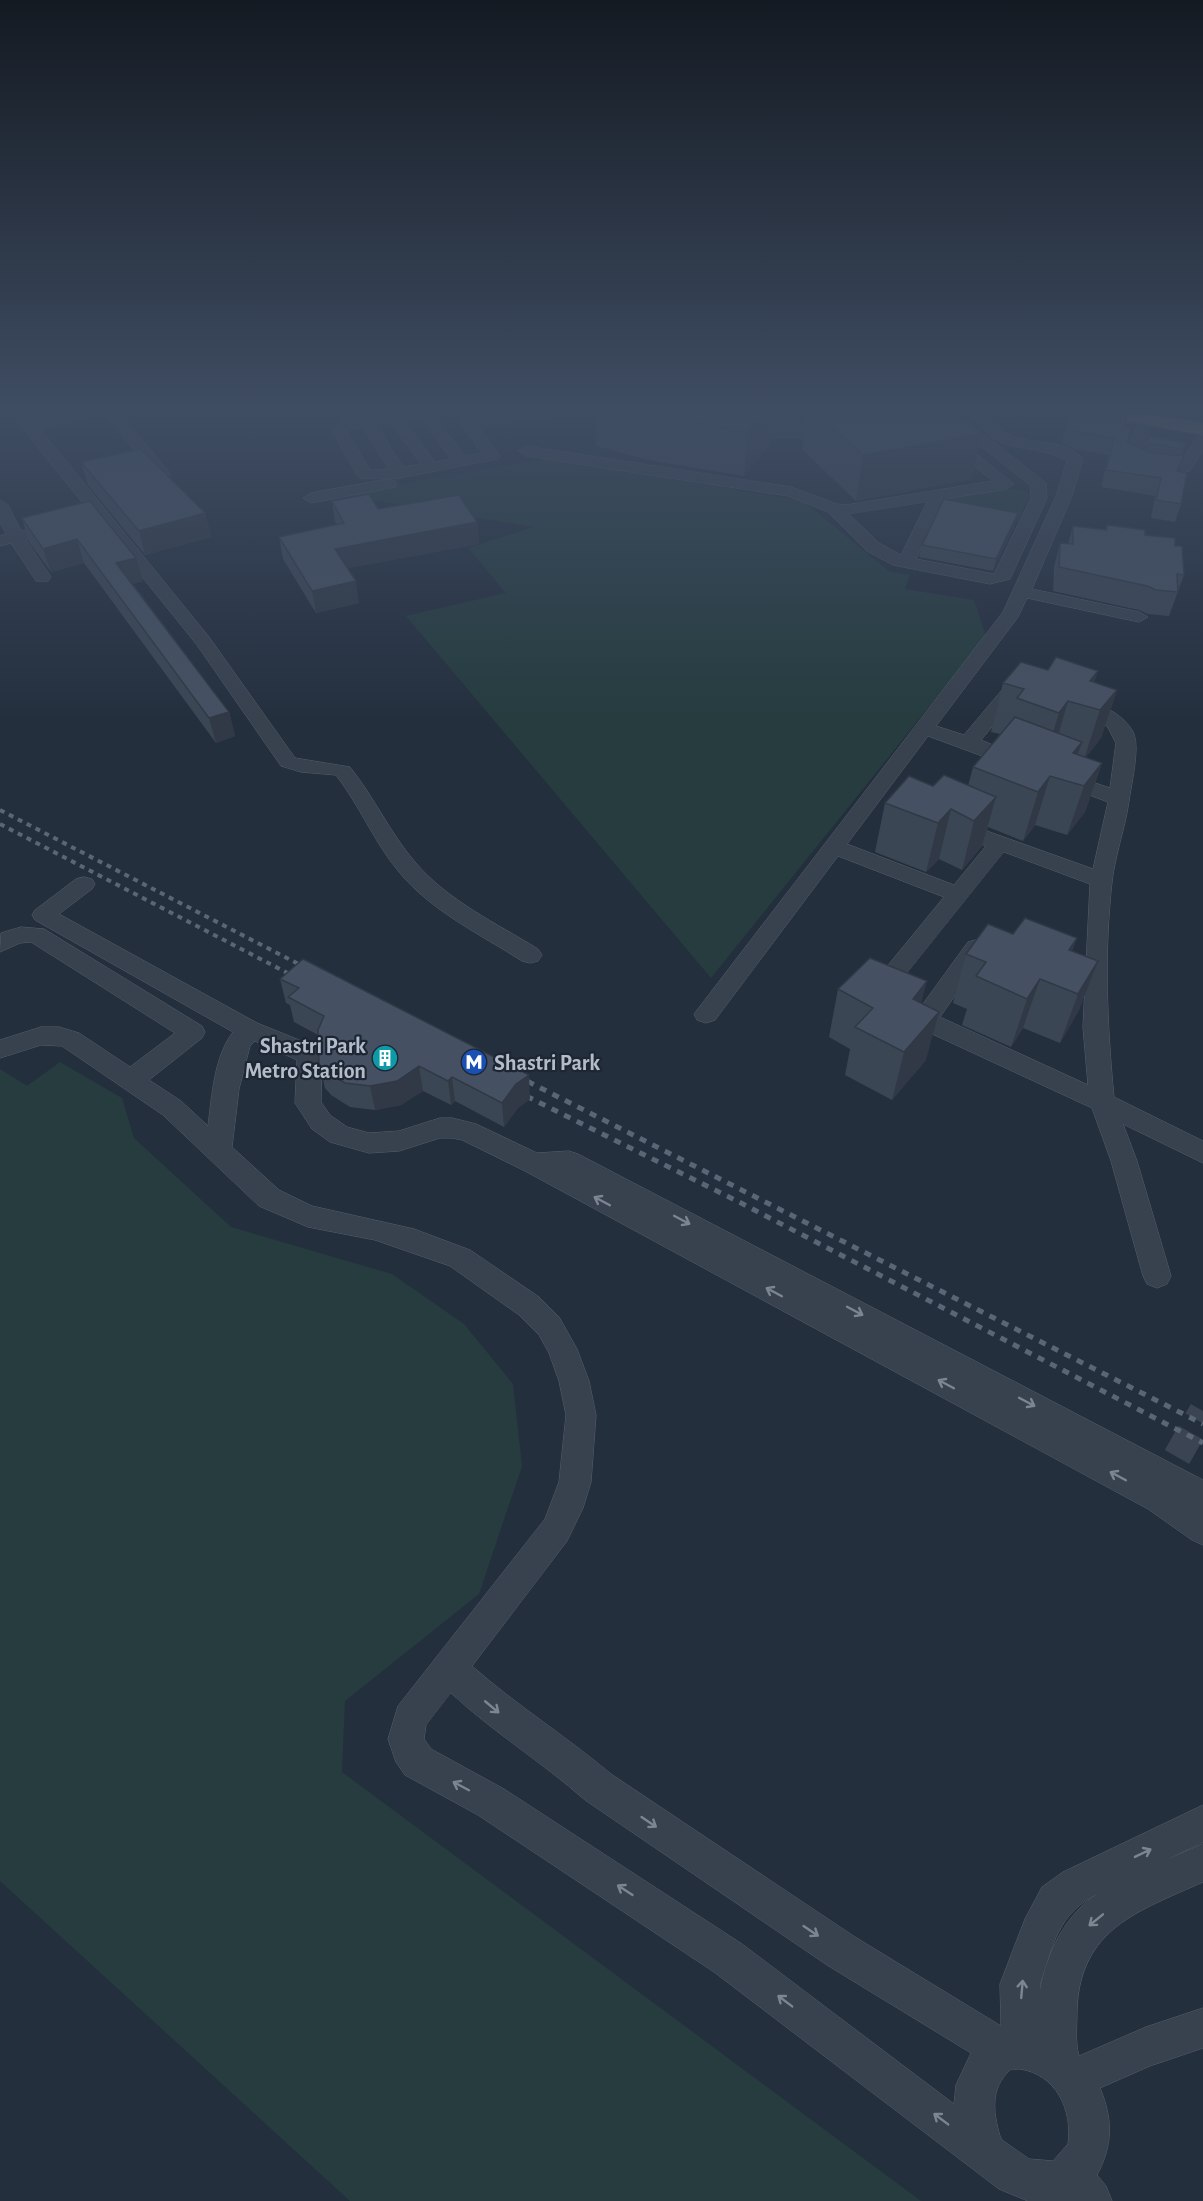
<svg xmlns="http://www.w3.org/2000/svg" width="1203" height="2201" viewBox="0 0 1203 2201" font-family="'Alegreya Sans',sans-serif">
<style>
.green{fill:#263c3f}
.lines{fill:none;stroke-linecap:round;stroke-linejoin:round}
.minor-tunnel{stroke:#3a4453;stroke-width:28;stroke-dasharray:28 14;stroke-linecap:butt}
.minor-casing{stroke:#565f6c;stroke-width:1}
.highway-casing{stroke:#434c59;stroke-width:1}
.minor{fill:#38414e;fill-rule:evenodd}
.highway{fill:#746855;fill-rule:evenodd}
.rail-far1{stroke:#5a6575;stroke-width:4;stroke-dasharray:5 5;stroke-linecap:butt}
.rail{stroke:#5a6575;stroke-width:5;stroke-dasharray:7 7;stroke-linecap:butt}
.wall{fill:#3b4654}
.shaded-wall{fill:#303945}
.building{fill:#455162;stroke:#303945;stroke-width:1.5}
.oneway{stroke:#7c8592}
.labels{text-anchor:middle;stroke-width:4.5;stroke-linejoin:round;paint-order:stroke}
.poi-label{font-size:22px;font-weight:bold;fill:#b4bcc9;stroke:#1d2633;text-anchor:end}
</style>
<rect width="100%" height="100%" fill="#242f3e"/>
<!-- green -->
<path class="green" d="M715,412h184l-71,17 -93,-4z
M548,458l255,43 86,70 21,4 -5,14 69,11 12,36 -275,342 -305,-362 100,-23 -38,-45 65,-21 -179,-30 -2,-4z
M996,489h25l9,6 -12,27 -75,-14 4,-11z
M60,1062l62,36 12,40 97,89 161,47 72,50 49,60 9,82 -43,128 -134,107 -3,71 579,429h-571l-350,-320v-812l27,17z"/>
<g class="lines">
<!-- minor-tunnel -->
<path class="minor-tunnel" d="M1177,1457l26,-46"/>
<!-- minor casing -->
<g class="minor-casing">
<path id="minor" d="M10,412h15l8,10 42,-10h24l-2,3 -57,14 169,208 86,121 55,9c24,30 40,66 65,95 33,39 81,61 123,87l4,6 -4,6 -8,2 -8,-2c-42,-27 -91,-50 -123,-89 -25,-30 -39,-66 -63,-97l-35,-3 -20,-6 -84,-121z
M104,412h15l50,60 2,3 -2,3h-12z
M412,412h35l-2,3 -10,2 30,39 17,-3 -29,-41h14l6,7 52,-7h35l-7,4 -74,11 21,29 -3,3 -98,19h-40l-28,-48 12,-9zM422,419l29,40 -16,3 -30,-41zM391,423l30,41 -18,3 -26,-41zM363,428l26,41 -19,1 -23,-39z
M909,412h24l31,7 82,64 1,15 -37,81 -20,5 -97,-19 -26,-14 -39,-39 -40,-16 -262,-40 -8,-5 8,-5 265,41 46,17 9,1 147,-24 -51,-41 8,-5 5,2 59,47 -8,5 -62,10 -28,60 78,15 37,-76 -1,-13 -76,-60 -43,-10zM927,502l-26,53 -22,-12 -30,-29z
M970,412h14c26,44 76,18 99,47l-11,37 -40,93 107,23 9,5 -9,5 -112,-24 -9,19 -82,109 28,9 43,-51h23l3,4 -3,4 -11,2 -38,46 45,19 3,4 -3,4h-14l-84,-31 -81,108 107,41 32,-39 -10,-4 -3,-5 3,-5 8,-2 109,39 15,-67 -56,-21 -3,-4 3,-4 7,-2 51,17 6,-45 -9,-17 -39,-17 -3,-4 3,-4c22,-5 57,12 66,33 6,15 -3,51 -5,67 -4,28 -14,54 -17,81 -8,71 -5,143 2,215l89,44v22l-80,-39 14,37 34,115 -4,8 -10,4 -10,-4 -4,-8 -32,-115 -19,-53 -218,-101 -7,-15 4,-6 73,-89 -106,-41 -123,164 -9,3 -9,-3 -3,-6 309,-402 53,-116 11,-35c-39,-22 -71,-1 -97,-49zM1004,852l86,32 -7,143 5,58 -148,-68 44,-63 11,-3 4,-6 -4,-6 -8,-2 -19,5 -48,66 -28,-12 -1,-3z
M1146,415l7,4 -13,37 40,7 18,-28 5,-2v17l-13,21c-13,3 -59,-4 -67,-14l16,-38z
M736,424l30,4h71l8,5 -8,5h-71l-35,-6 -3,-3z
M389,479l6,2 2,3 -2,3 -84,16 -8,-5 8,-5z
M0,500l8,5 13,26 39,-10 8,5 -2,4 -40,10 25,37 -3,4h-12l-25,-38 -11,3v-10l6,-2 -6,-12z
M84,877l8,2 3,5 -3,5 -33,25 198,109 62,25 3,7 -1,47 9,13 17,12 22,6 30,-2 41,-13h12l24,6 61,29 32,-2 9,3 625,326v65l-11,-5 -44,-31 -623,-338 -63,-31 -10,-2h-12l-41,13 -30,2 -39,-11 -18,-13 -17,-26 2,-43 -42,-19 -5,5 -11,43 -7,58 47,43 33,16 102,23 56,21 69,47 20,20 18,32 12,32 7,34 -5,67 -8,26 -16,33 -95,125c44,39 94,70 139,108l244,163 146,89 -1,-42 25,-65 17,-32 21,-15 140,-67v37l-37,18 37,-16v38c-64,29 -123,46 -126,128 0,14 -2,33 2,46l67,-29 57,-19v40l-53,18 -50,22c13,31 13,57 -3,87l9,11 6,15h-84l-29,-12 -285,-217 -236,-157 -73,-40 -9,-13 -8,-23 10,-33 147,-187 14,-37 7,-67 -7,-34 -10,-28 -10,-18 -20,-20 -69,-49 -75,-26 -67,-13 -49,-21 -96,-91 -101,-69 -21,-1 -41,13v-18l41,-13h18l20,6 51,34 45,-34 -144,-91 -11,1 -20,9 1,-19 20,-6 23,2 158,97 3,6 -3,6 -53,42 32,21 27,25c4,-31 6,-69 25,-94l-198,-112 -3,-5 3,-5 41,-31zM451,1693c42,39 91,69 134,107l242,165 144,88 -15,32 -2,19 -212,-160 -238,-155 -73,-40 -7,-10 2,-14zM1099,1893c-34,21 -51,58 -59,97v-6c14,-41 17,-70 59,-91zM1020,2069c36,5 53,41 48,75l-15,17 -24,-2 -27,-19 -2,-4c-7,-24 -10,-48 10,-66z"/>
</g>
<!-- highway casing -->
<g class="highway-casing">
<path id="highway" d="M1097,412h40l66,11v12l-96,-17z"/>
</g>
<!-- minor -->
<use href="#minor" class="minor"/>
<!-- highway -->
<use href="#highway" class="highway"/>
<!-- rail-far1 -->
<path class="rail-far1" d="M0,810l312,161
M0,824l301,156
M515,1075l3,1"/>
<!-- rail -->
<path class="rail" d="M515,1075l688,349
M514,1090l225,112 464,241"/>
</g>
<!-- wall -->
<path class="wall" d="M596,412h177l-3,32 -26,32 -96,-16 -52,-14z
M806,412h147l28,22 -9,45 -116,22 -54,-52z
M1066,426h58l3,16 17,7 5,-13 37,7 -4,13h2l-5,16 2,32 -6,18 -24,-4 4,-22 -54,-9 8,-32 -34,-6 -13,-6z
M81,462l124,51 6,24 -66,18 -57,-70z
M90,501l53,80 -10,3 96,128 6,24 -19,7 -132,-180 -33,9 -22,-30 -7,-24z
M332,501l46,8 99,13 2,22 -131,24 11,35 -43,10 -33,-54 -4,-22 58,-12 -2,-3z
M1015,525l-22,46 -74,-14 3,-12z
M1107,525l38,10 30,11 9,29 -15,41 -21,-2 -9,-4 -86,-19 1,-24 6,-24 8,1 5,-18 32,4z
M1048,670l50,1 -4,11 23,8 -16,48 -15,19 16,6 -17,49 -18,23 -32,-10 -12,16 -35,-14 -6,19 -20,24 -23,-11 -13,13 -51,-20 10,-49 48,-17h35l5,-19 27,-33 -9,-2 12,-49z
M1013,934l64,4 -5,13 26,10 -19,49 -19,33 -37,-15 -12,19 -49,-22 5,-16 -14,-6 13,-49z
M280,979l250,120 -12,9 -14,19 -49,-26 -4,4 -28,-14 -22,14 -26,5 -25,-3 -19,-12 -6,-7 -6,-24 -1,-29 -24,-13 -4,-17 -4,-2z
M838,989l83,14 5,57 -34,40 -47,-25 5,-26 -21,-12z"/>
<!-- shaded-wall -->
<path class="shaded-wall" d="M345,412h53l-52,6z
M476,412h40l-39,4z
M764,412h9l-3,32 -26,32 4,-45z
M981,434l-9,45 -116,22 7,-46z
M1186,443l-4,12 -3,6 4,-12z
M205,513l6,24 -66,18 -6,-24z
M1018,513l-3,12 -22,46 3,-12z
M477,522l2,22 -141,26 -3,-21z
M77,539l7,24 -33,9 -8,-23z
M136,558l7,23 -20,6 -7,-24z
M356,581l3,22 -43,10 -4,-22z
M1098,671l-11,35 3,-25z
M1117,690l-16,48 -17,21 16,-49z
M1068,701l-14,49 -10,12 15,-49z
M229,712l6,24 -19,7 -7,-25z
M1082,742l-13,39 4,-28z
M1102,763l-17,49 -18,23 17,-49z
M1050,776l-15,49 -12,16 15,-49z
M996,797l-14,49 -20,24 12,-49z
M951,809l-12,50 -13,13 12,-49z
M1077,938l-18,49 10,-37z
M1098,961l-19,49 -19,33 18,-49z
M1040,979l-17,49 -12,19 16,-48z
M927,981l-13,49 -1,-31z
M939,1012l-13,48 -34,40 12,-48z
M419,1066l4,25 -22,14 -26,5 -5,-24z
M529,1075l1,24 -12,9 -14,19 -2,-24 14,-19z
M452,1077l3,24 -4,4 -3,-24z"/>
<!-- building -->
<path class="building" d="M637,412h127l-16,19 -98,-16z
M815,412h138l28,22 -118,21z
M1072,412h27l9,2 20,-2 -4,14 7,1 -4,15 22,10 35,4 -7,15 10,2 -6,31 -25,-4 5,-22 -55,-8 8,-32 -35,-6 -13,-6z
M1149,436l37,7 -3,6 -37,-6z
M141,449l64,64 -66,18 -58,-69z
M369,494l9,15 81,-14 18,27 -142,27 21,32 -44,10 -33,-54 65,-14 -12,-22z
M944,499l74,14 -22,46 -74,-14z
M90,501l46,57 -20,5 113,149 -20,6 -132,-179 -34,10 -21,-31z
M1107,525l38,5v5l30,3v8h7l2,29 -7,-1 1,18 -22,-2 -9,-4 -88,-19 1,-24 13,1v-18l34,4z
M1056,657l42,14 -8,10 27,9 -17,20 -32,-9 -9,12 -42,-15 7,-9 -21,-6 18,-21 27,8z
M1015,717l67,25 -9,11 29,10 -18,23 -34,-10 -12,16 -65,-25z
M944,775l52,22 -22,24 -23,-12 -13,14 -53,-20 24,-27 24,10z
M1025,918l52,20 -8,12 29,11 -20,33 -38,-15 -13,20 -51,-23 10,-14 -20,-8 22,-30 25,10z
M870,958l57,23 -14,18 26,13 -35,40 -49,-25 18,-19 -35,-19z
M303,959l226,116 -13,9 -14,19 -50,-26 -4,4 -29,-15 -22,15 -27,5 -25,-3 -20,-12 -6,-7 -1,-34 6,-14 -36,-19 11,-9 -19,-9z"/>
<!-- one-way arrows -->
<defs><path id="oneway-shaft" d="M-6 0H5M1.5-3L5.5 0L1.5 3" fill="none" stroke-width="1.6" stroke-linecap="round" stroke-linejoin="round" transform="scale(1.5)"/></defs>
<g class="oneway">
<use href="#oneway-shaft" transform="translate(602 1201) rotate(-152)"/>
<use href="#oneway-shaft" transform="translate(682 1220) rotate(28)"/>
<use href="#oneway-shaft" transform="translate(774 1292) rotate(-152)"/>
<use href="#oneway-shaft" transform="translate(855 1311) rotate(28)"/>
<use href="#oneway-shaft" transform="translate(946 1384) rotate(-152)"/>
<use href="#oneway-shaft" transform="translate(1027 1402) rotate(28)"/>
<use href="#oneway-shaft" transform="translate(1118 1476) rotate(-152)"/>
<use href="#oneway-shaft" transform="translate(492 1707) rotate(40)"/>
<use href="#oneway-shaft" transform="translate(461 1786) rotate(-152)"/>
<use href="#oneway-shaft" transform="translate(649 1822) rotate(34)"/>
<use href="#oneway-shaft" transform="translate(1143 1853) rotate(-26)"/>
<use href="#oneway-shaft" transform="translate(625 1890) rotate(-147)"/>
<use href="#oneway-shaft" transform="translate(1096 1920) rotate(141)"/>
<use href="#oneway-shaft" transform="translate(811 1931) rotate(34)"/>
<use href="#oneway-shaft" transform="translate(1022 1989) rotate(-85)"/>
<use href="#oneway-shaft" transform="translate(785 2001) rotate(-143)"/>
<use href="#oneway-shaft" transform="translate(941 2119) rotate(-143)"/>
</g>
<!-- sky -->
<linearGradient id="sky" x2="0" y2="1"><stop stop-color="#141a22"/><stop offset="0.57" stop-color="#3f4d63"/><stop offset="1" stop-color="#3f4d63" stop-opacity="0"/></linearGradient>
<rect width="1203" height="720" fill="url(#sky)"/>
<!-- icons -->
<defs>
<g id="building-disc" transform="scale(1.35)"><circle r="9.5" fill="#0f9aa8" stroke="#1d2633"/><path d="M-4-6H4V6H1V3H-1V6H-4ZM-2.5-4.3h1.7v1.8h-1.7ZM.8-4.3h1.7v1.8H.8ZM-2.5-1h1.7V.8h-1.7ZM.8-1h1.7V.8H.8Z" fill="#fff"/></g>
<g id="metro-disc" transform="scale(1.35)"><circle r="9.5" fill="#1a4fb4" stroke="#1d2633"/><path d="M-5.5 5V-5H-3L0 0L3-5H5.5V5H3V-.5L0 4L-3-.5V5Z" fill="#fff"/></g>
</defs>
<g fill-rule="evenodd">
<use href="#building-disc" x="385" y="1058"/>
<use href="#metro-disc" x="474" y="1062"/>
</g>
<g class="labels">
<!-- poi labels -->
<g class="poi-label">
<text x="366" y="1053">Shastri Park<tspan x="366" dy="25">Metro Station</tspan></text>
<text x="494" y="1070" text-anchor="start">Shastri Park</text>
</g>
</g>
</svg>
